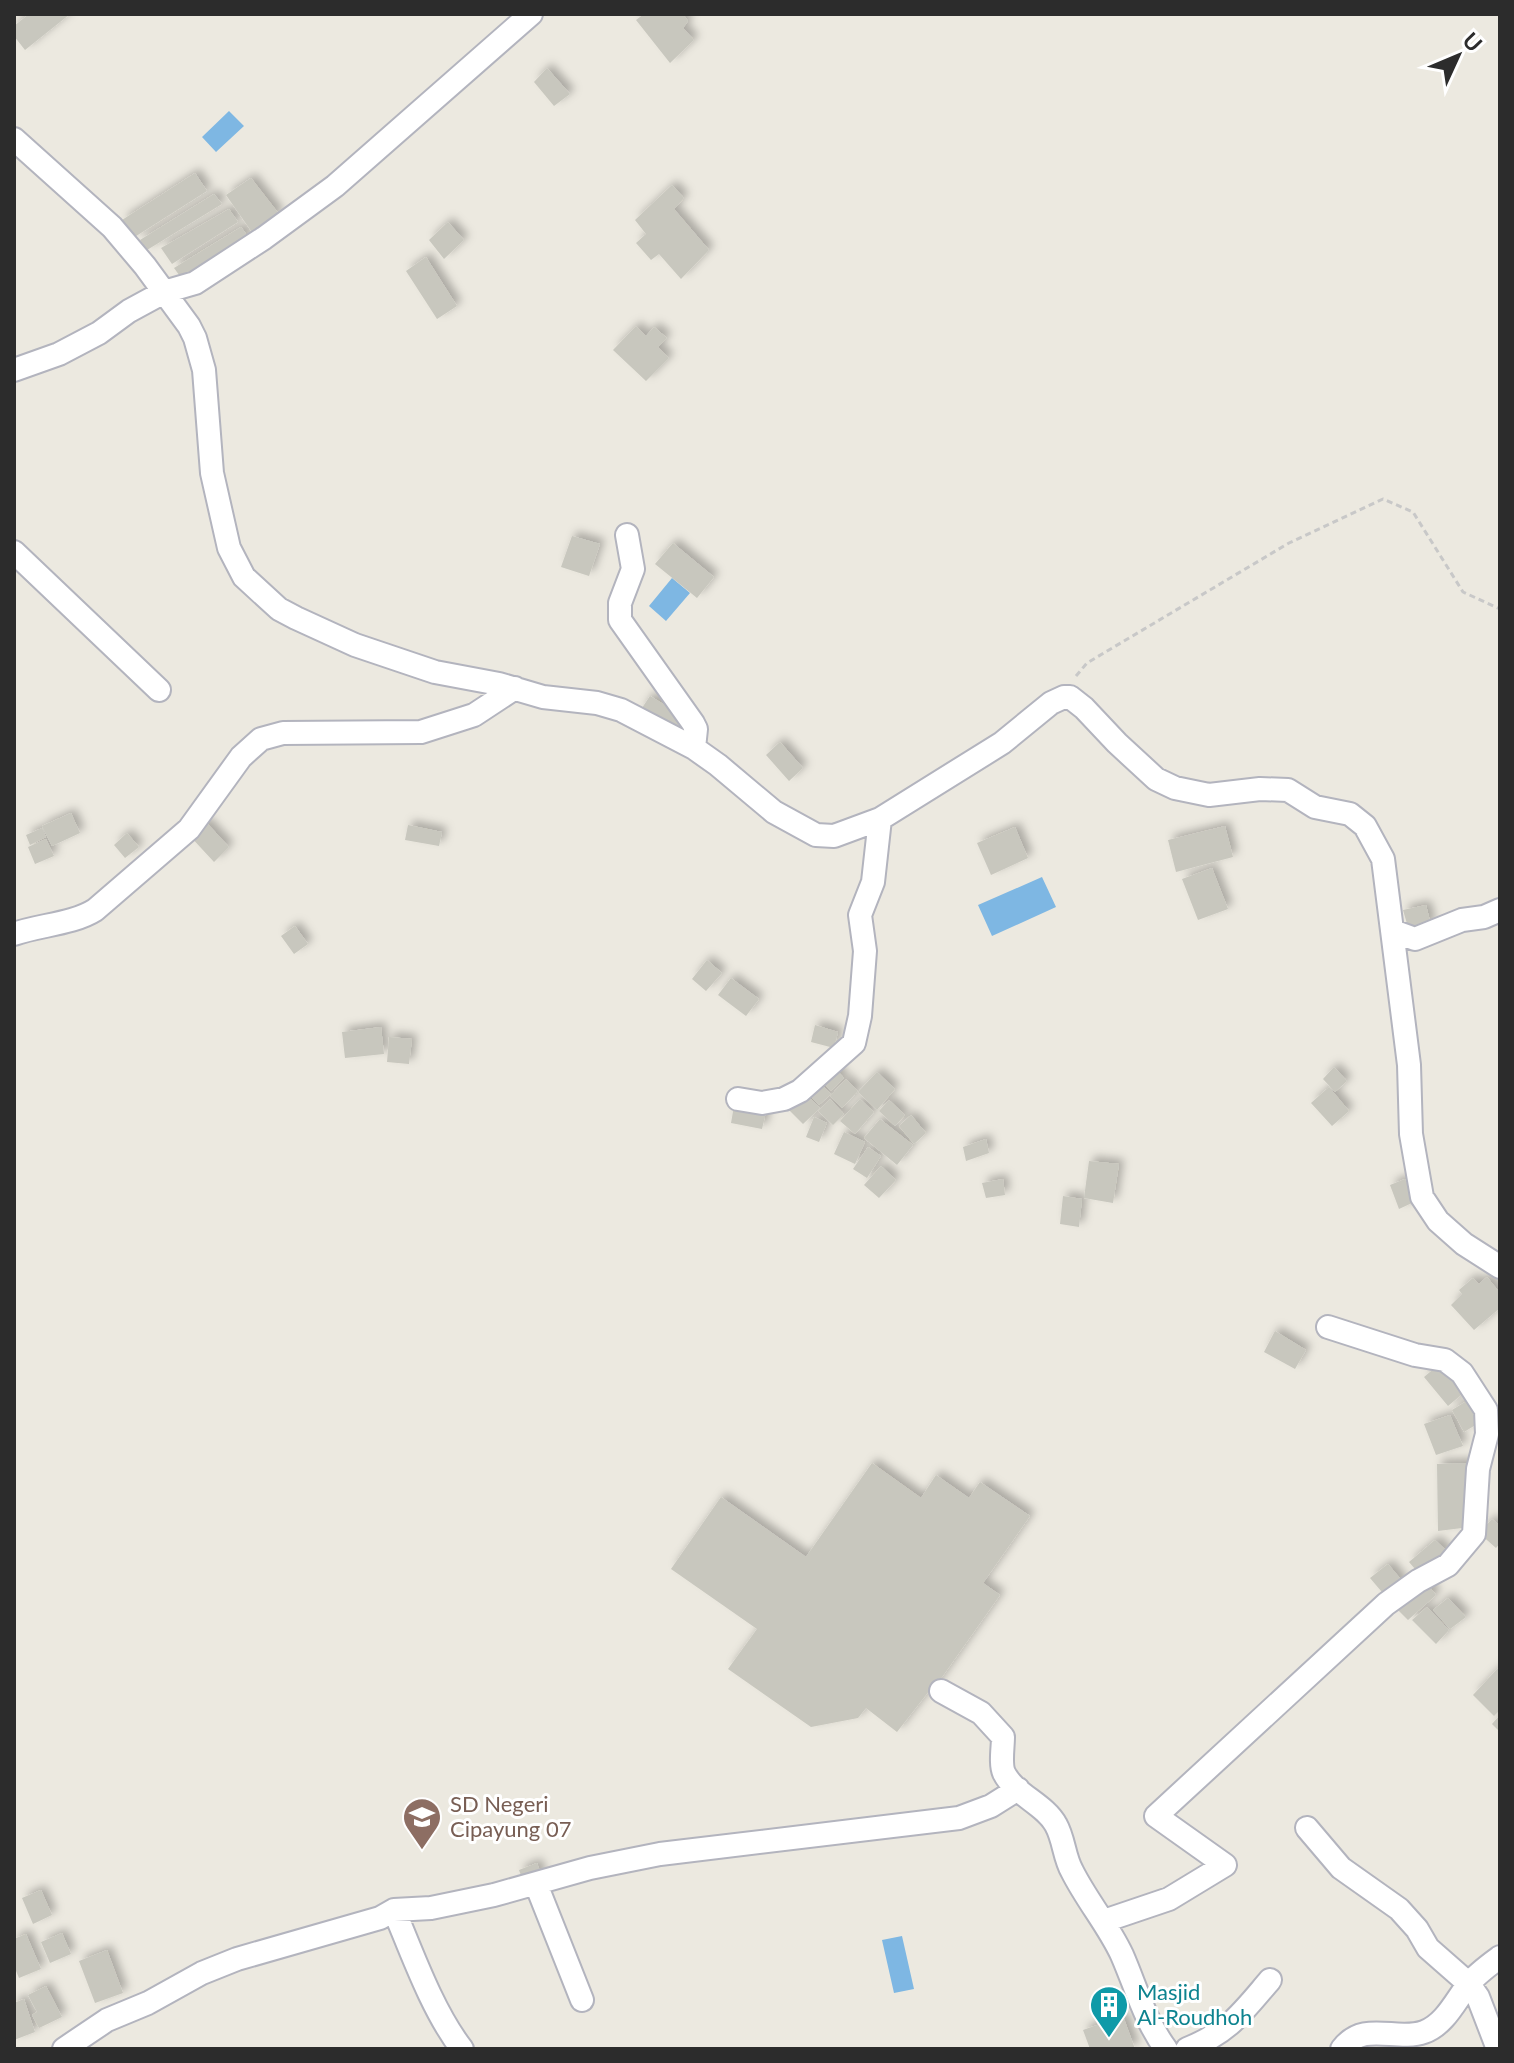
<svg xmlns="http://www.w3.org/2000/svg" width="1514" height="2063" viewBox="0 0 1514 2063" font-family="Lato,sans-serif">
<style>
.water{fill:#7eb7e3}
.building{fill:#c8c7be;filter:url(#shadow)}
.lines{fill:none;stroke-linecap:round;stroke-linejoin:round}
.minor-casing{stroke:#b3b4be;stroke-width:26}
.path{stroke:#c8c8c8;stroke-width:3;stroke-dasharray:6 4;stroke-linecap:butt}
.minor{stroke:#fff;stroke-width:22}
.labels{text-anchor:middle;stroke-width:6;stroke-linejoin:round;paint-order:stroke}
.education-label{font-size:22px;fill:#785e54;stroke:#fff;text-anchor:start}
.culture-label{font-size:22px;fill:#0d838f;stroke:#fff;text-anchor:start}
</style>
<defs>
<filter id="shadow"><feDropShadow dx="5" dy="-5" stdDeviation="4" flood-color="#0004"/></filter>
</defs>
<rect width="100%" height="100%" fill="#ece9e0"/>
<!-- water -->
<path class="water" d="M229,111l15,15 -28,26 -14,-15z
M672,578l18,15 -24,28 -17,-15z
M1042,877l14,30 -64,29 -14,-31z
M902,1936l12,53 -20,4 -12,-53z"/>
<!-- building -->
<path class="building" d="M29,14h41l-45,36 -11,-14v-10z
M644,14h39l5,7 -5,7 11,12 -24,23 -34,-43z
M547,68l23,26 -16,12 -20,-24z
M195,173l12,18 -74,47 -11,-18z
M251,178l28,36 -25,21 -28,-40z
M672,185l12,13 -10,11 35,41 -28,29 -22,-25 -8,6 -15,-17 10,-9 -11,-14z
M214,194l8,10 -75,46 -7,-10z
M229,209l9,13 -66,42 -11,-16z
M448,222l16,18 -20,19 -15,-19z
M241,227l8,11 -67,41 -8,-11z
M426,257l31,49 -20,13 -31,-48z
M636,326l10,10 8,-9 13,11 -9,9 11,11 -23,23 -33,-31z
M572,536l28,8 -11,32 -28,-9z
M673,543l41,34 -17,21 -42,-34z
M650,696l33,20 -8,14 -35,-19z
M780,742l23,26 -14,13 -23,-26z
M71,813l9,20 -28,13 -10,-20z
M205,821l24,26 -15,15 -25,-27z
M408,825l34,7 -3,14 -34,-6z
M1225,826l8,31 -57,15 -8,-32z
M1015,827l13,31 -37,17 -14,-32z
M42,828l4,9 -16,8 -4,-10z
M127,833l12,14 -14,11 -11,-13z
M46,839l8,17 -19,8 -7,-17z
M1212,868l16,41 -30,11 -16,-41z
M1426,905l5,20 -21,9 -7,-24z
M295,926l13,18 -14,10 -13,-18z
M707,960l15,13 -16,18 -14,-12z
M731,978l28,21 -13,17 -28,-21z
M815,1025l23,7 -4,16 -23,-6z
M381,1027l3,27 -39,4 -3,-26z
M389,1037l23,2 -3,25 -22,-2z
M832,1065l12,13 -13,13 -13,-13z
M1334,1067l13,14 -12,11 -12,-13z
M877,1072l18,17 -18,21 -19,-18z
M816,1079l15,15 -12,11 -14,-14z
M846,1079l12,12 -16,17 -12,-12z
M1329,1087l20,24 -17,15 -21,-23z
M803,1091l17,17 -17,16 -17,-17z
M830,1099l14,15 -11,11 -15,-14z
M860,1099l14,13 -19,22 -15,-13z
M889,1100l16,15 -10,11 -16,-15z
M734,1106l32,6 -4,17 -31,-6z
M911,1115l15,18 -12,11 -15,-18z
M814,1117l13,6 -8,19 -13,-5z
M880,1119l33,26 -16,20 -33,-27z
M844,1132l21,10 -10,22 -21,-10z
M986,1139l3,14 -23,8 -3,-14z
M868,1147l13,9 -14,22 -14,-9z
M1089,1161l30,3 -6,39 -29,-5z
M881,1166l15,14 -17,18 -15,-13z
M1003,1179l2,16 -19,3 -4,-15z
M1405,1179l9,23 -15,7 -9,-24z
M1063,1196l19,3 -3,28 -19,-3z
M1487,1277l13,16v15l-26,22 -23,-25 11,-11 -3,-4 14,-12 6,6z
M1275,1331l31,19 -11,19 -31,-17z
M1442,1362l25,28 -19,16 -24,-29z
M1470,1399l12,22 -18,11 -12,-22z
M1450,1415l13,31 -27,9 -12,-31z
M872,1463l49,35 15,-23 33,23 11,-16 50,34 -47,67 17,12 -65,92 -6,4 -32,41 -31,-24 -8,10 -47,9 -83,-58 29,-40 -86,-60 50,-72 85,60z
M1471,1463l-1,64 -32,4 -1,-67z
M1492,1519l8,7v17l-4,5 -17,-15z
M1435,1540l14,13 -28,23 -12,-14z
M1388,1564l16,19 -17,15 -17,-20z
M1424,1580l12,15 -28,25 -15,-15z
M1448,1598l18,19 -16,12 -17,-19z
M1427,1607l22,23 -13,14 -24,-24z
M1500,1666v44l-6,6 -21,-21z
M1500,1715v17l-8,-8z
M537,1863l5,14 -18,7 -5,-14z
M41,1890l11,25 -19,9 -11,-26z
M62,1933l9,21 -21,9 -9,-21z
M26,1934l15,35 -22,9 -5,-12v-27z
M107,1950l16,43 -28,10 -16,-42z
M46,1986l16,31 -23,11 -7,-13 5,-3 -9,-17z
M24,1999l11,33 -21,8v-37z
M1123,2016l12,33h-45l-7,-19z"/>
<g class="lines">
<!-- minor casing -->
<g class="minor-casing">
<path id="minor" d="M14,139l98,88 33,39 44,60 6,12 9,32 8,103 17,75 15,29 35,32 17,9 59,27 80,27 64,12 44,13 54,6 24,7 73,38 24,17 56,47 42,23 18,1 46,-17 122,-76 49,-40 13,-6h6l14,11 33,35 39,36 19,9 34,7 51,-6 28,1 27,17 35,7 15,12 18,33 26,206 2,69 11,63 16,24 26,23 36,23
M14,370l45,-16 40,-21 30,-22 35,-19 31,-9 69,-45 71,-52 196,-172
M627,535l6,34 -13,34v17l73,103 3,6 -2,19
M14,552l145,138
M1393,931l22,8 47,-19 22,-3 16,-7
M14,934c25,-9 59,-10 81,-24l94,-81 52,-72 20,-18 22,-6 138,-1 53,-17 41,-27
M738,1099l24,4 22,-4 16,-8 54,-48 6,-27 5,-65 -5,-36 13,-33 7,-63
M941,1691l40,22 22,24c0,10 -3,27 1,36 11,22 41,31 52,52 8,14 8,32 16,46 15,30 36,54 50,84 14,32 23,66 44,94
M1307,1828l34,40 58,41 18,20 11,19 41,36 9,13 20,52
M536,1884l46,116
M394,1910c18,43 39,102 68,139
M1104,1921l65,-22 56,-34 -69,-49 230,-212 32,-23 30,-16 26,-31 4,-65 9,-35 -1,-24 -24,-37 -17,-13 -30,-5 -87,-28
M64,2049l43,-29 41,-17 54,-30 35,-14 143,-41 14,-8 37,-2 63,-13 96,-27 70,-14 299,-36 32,-12 27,-17
M1187,2049c42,-17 54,-35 83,-69
M1342,2049c22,-29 54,-7 82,-17 20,-7 31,-30 43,-46 8,-11 22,-21 33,-29"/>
</g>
<!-- path -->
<path class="path" d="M1076,676l11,-13 202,-120 94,-44 30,13 50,80 37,17"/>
<!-- minor -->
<use href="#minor" class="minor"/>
</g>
<!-- icons -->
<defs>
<g id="school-pin" transform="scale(2)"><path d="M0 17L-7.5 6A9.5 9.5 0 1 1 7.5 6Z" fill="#8d6e63" stroke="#fff"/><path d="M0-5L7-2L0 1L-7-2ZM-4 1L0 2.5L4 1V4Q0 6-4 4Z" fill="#fff"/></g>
<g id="building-pin" transform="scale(2)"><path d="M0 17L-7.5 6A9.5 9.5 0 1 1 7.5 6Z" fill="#0f9aa8" stroke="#fff"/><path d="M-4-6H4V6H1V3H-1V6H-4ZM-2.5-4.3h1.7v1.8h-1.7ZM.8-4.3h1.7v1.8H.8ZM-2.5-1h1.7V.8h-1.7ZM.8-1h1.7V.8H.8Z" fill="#fff"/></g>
</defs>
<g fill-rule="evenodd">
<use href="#school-pin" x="422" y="1817"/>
<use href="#building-pin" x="1109" y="2005"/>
</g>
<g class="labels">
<!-- education labels -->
<g class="education-label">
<text x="450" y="1812">SD Negeri<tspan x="450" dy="25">Cipayung 07</tspan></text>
</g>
<!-- culture labels -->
<g class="culture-label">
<text x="1137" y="2000">Masjid<tspan x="1137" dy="25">Al-Roudhoh</tspan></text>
</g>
</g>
<!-- border -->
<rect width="1514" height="2063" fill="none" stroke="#2c2c2c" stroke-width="32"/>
<!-- north arrow -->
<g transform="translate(1458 56) rotate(46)" stroke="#ffffff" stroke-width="6" paint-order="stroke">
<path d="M0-6L14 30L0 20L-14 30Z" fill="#2c2c2c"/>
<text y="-12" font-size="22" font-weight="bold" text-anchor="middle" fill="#2c2c2c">U</text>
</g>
</svg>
